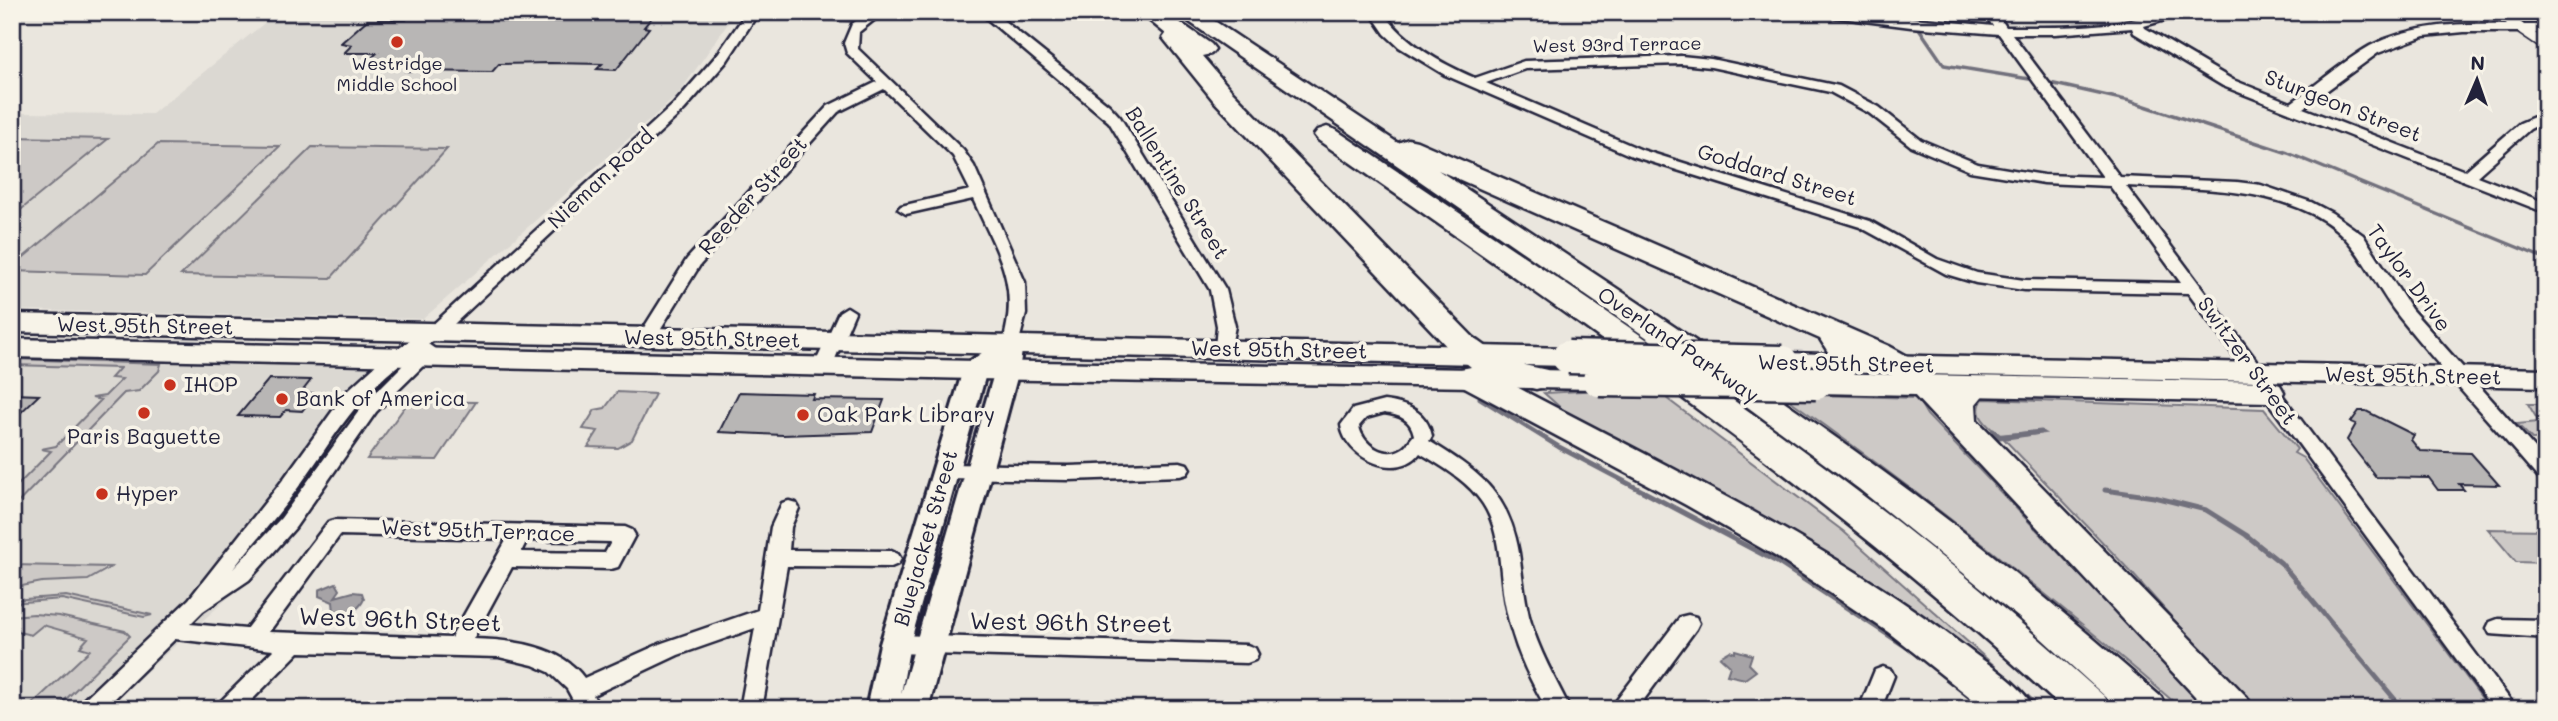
<svg xmlns="http://www.w3.org/2000/svg" width="2558" height="721" viewBox="0 0 2558 721" font-family="Mali,sans-serif">
<style>
.built{fill:#dbd8d2}
.green{fill:#cdc9c6;stroke:#787680;stroke-width:2}
.water{fill:#a6a3a6;stroke:#716f7b;stroke-width:2}
.lines{fill:none;stroke-linecap:round;stroke-linejoin:round}
.stream-far1{stroke:#716f7b;stroke-width:3.5}
.stream{stroke:#716f7b;stroke-width:5}
.building{fill:#b8b6b5;stroke:#22223b;stroke-width:2}
.street-casing{stroke:#22223b;stroke-width:5}
.secondary-casing{stroke:#22223b;stroke-width:6}
.primary-casing{stroke:#22223b;stroke-width:5}
.highway-casing{stroke:#22223b;stroke-width:5}
.street{fill:#f7f3e8;fill-rule:evenodd}
.secondary{fill:#f7f3e8;fill-rule:evenodd}
.primary{fill:#f7f3e8;fill-rule:evenodd}
.highway{fill:#f7f3e8;fill-rule:evenodd}
.primary-bridge-casing{stroke:#22223b;stroke-width:37;stroke-linecap:butt}
.primary-bridge{stroke:#f7f3e8;stroke-width:32}
.poi-dot{fill:#c8321e;stroke:#f7f3e8;stroke-width:2.5}
.labels{text-anchor:middle;stroke-width:7;stroke-linejoin:round;paint-order:stroke}
.far-street-label{font-size:18px;fill:#22223b;stroke:#f7f3e8}
.far-poi-label{font-size:18px;fill:#22223b;stroke:#f7f3e8}
.street-label{font-size:21px;fill:#22223b;stroke:#f7f3e8}
.poi-label{font-size:21px;fill:#22223b;stroke:#f7f3e8;text-anchor:start}
.near-street-label{font-size:24px;fill:#22223b;stroke:#f7f3e8}
</style>
<rect width="100%" height="100%" fill="#eae6de"/>
<filter id="ink" filterUnits="userSpaceOnUse"><feTurbulence type="fractalNoise" baseFrequency=".0143" numOctaves="2"/><feDisplacementMap in="SourceGraphic" scale="14" xChannelSelector="R" yChannelSelector="G"/><feConvolveMatrix kernelMatrix="1 2 1 2 8 2 1 2 1" color-interpolation-filters="sRGB"/></filter>
<g filter="url(#ink)">
<!-- built -->
<path class="built" d="M278,12h458l-59,84 -254,223 -411,-9v-197l140,1z
M12,359l303,6 106,4 -22,18 -29,32 -44,66 -55,71 -40,39 -126,114h-93z"/>
<!-- green -->
<path class="green" d="M758,12h110l-16,10 -98,-5z
M12,137l96,2 -96,78z
M158,144l122,2 -135,129 -133,-4v-4z
M312,147l135,2 -116,129 -150,-3z
M12,359l149,5 -2,7 -20,20 -15,2 -112,116v-22h4l35,-36 -10,-2 15,-3 45,-46 -9,-2 13,-2 17,-17 -11,-1 9,-10 -108,-3z
M1600,390l58,2 185,139 200,178h-16l-454,-290 -29,-26z
M617,392l38,2 -23,46 -14,8 -30,-1 10,-16 -15,-2 12,-19 10,-2z
M1781,394l136,4 10,17 147,154 140,140h-32c-129,-112 -262,-217 -401,-315z
M1983,399l281,10 33,40 -3,4 9,5 187,251h-236l-123,-137 -127,-133 40,-6 -4,-2 -42,4c-11,-11 -26,-20 -15,-36z
M409,401l67,1 -39,58 -70,-1z
M2528,404h18v35h-14l-15,-15 22,-2z
M2488,529l58,1v33l-30,-1z
M12,565l99,2 -23,13 -46,2 -30,6z
M66,596l86,19 -8,2 -82,-18 -50,4v-3z
M34,614l25,2 66,15 5,5 -74,73h-29l63,-59 -10,-3 8,-9 -45,-13 -12,10 -12,-3 -7,6v-22z"/>
<!-- water -->
<path class="water" d="M336,583l4,7 -5,7 18,-5 9,1 2,6c-6,13 -17,16 -30,13l-1,-10 -14,-6v-6z
M1735,650l17,5 -3,9 7,7 -11,8 -18,-4 3,-9 -10,-9 10,-6 5,2z"/>
<g class="lines">
<!-- stream-far1 -->
<path class="stream-far1" d="M1918,27l26,38 85,14
M2050,83l80,18 158,52 258,106"/>
<!-- stream -->
<path class="stream" d="M1480,398l79,49 218,115 134,88
M1993,431l7,6 41,-5
M2105,490l49,7 52,13 40,25 35,28 122,146"/>
</g>
<!-- building -->
<path class="building" d="M448,12h129l-2,3 78,1 -9,11 5,1 -33,42 -19,-1 5,-5 -52,-1 -51,1 -7,8 -86,-1 8,-8 -47,-1 10,-9h-33l8,-8 -11,-2 26,-23h39l6,-6 33,1z
M269,379l42,1 -10,13h15l-14,18 -16,-1 -6,7 -42,-1z
M739,392l75,2 -2,5 72,1 -12,32 -89,3 -64,-3z
M12,394l27,1 -27,26z
M2359,411h7l48,24 -3,5 9,11 51,2 28,32 -40,-1 5,6h-26l-9,-12 -53,-1 -29,-37 9,-16 -5,-2z"/>
<g class="lines">
<!-- street casing -->
<g class="street-casing">
<path id="street" d="M747,12h12l-32,49 -43,49 -243,226 -13,8 7,5 -7,12 -52,51 -81,116 -46,52 -46,31 -13,13 56,5 82,-107 7,-2 290,7 7,3 3,5 -17,32 -7,2 -99,-2 -39,72c38,1 87,6 111,39l78,-35 96,-33 13,-83 11,-24 7,-2 7,2 3,5 -8,19 -2,23 102,1 7,3 3,5 -3,5 -7,3 -104,-1 -25,143h-22l15,-81 -77,27 -85,40 7,14h-22l-11,-20 -18,-17 -16,-7 -34,-8 -200,-5 -56,57h-26l3,-7 53,-52 -98,-11 -71,70h-26l3,-7 108,-103 93,-118 65,-90 33,-30 49,-33 245,-224 43,-49zM416,352l-52,52 -83,114 -48,51c21,-27 44,-52 64,-80 41,-56 59,-95 119,-137zM340,535l167,4 -56,99 -182,-6zM527,540l84,2 -6,11 -84,-1z
M868,12h16l-25,20 -1,17 105,101 11,16 51,116 1,32 -9,35 -6,2 -9,-6c19,-61 -5,-92 -29,-146l-67,15 -8,-5 3,-3 69,-16 -17,-34 -69,-67 -46,23 -138,153 -47,76h-12l-3,-4 49,-78 141,-153 49,-24 -30,-29 -3,-10 8,-19z
M979,12h14l116,93 11,12 106,173 9,36 -5,26 -6,2 -9,-6 2,-22 -7,-36 -101,-168z
M1370,12h13c23,32 57,51 92,66l49,-17 157,-5 30,3 128,27 40,21 42,33 57,24 66,11 59,2 -104,-143 -88,-7 -86,-11 -6,-4h33l141,14 -10,-14h13l10,15c33,0 67,1 100,-3 29,-4 58,-12 87,-12l-49,14 1,2 88,52 58,23c27,-19 51,-41 79,-57 42,-22 91,-23 137,-22l-14,-12h14l17,13h22v8h-11l11,8v10l-28,-19h-54l-40,4 -46,17 -75,55 162,63 55,-48 26,-11v9l-16,8 -53,47 69,27v10l-323,-127 -89,-53 -2,-5 -77,6h-43l108,143 117,5 24,3 50,17 21,11 31,22 48,74 135,152v20l-7,-2c-46,-54 -95,-106 -139,-161 -36,-45 -40,-86 -101,-110 -55,-22 -114,-19 -173,-22l391,523h-24l-305,-416 -164,-3 -48,-7 -30,-9 -86,-47 -228,-71 -187,-81 -46,-28 -14,-13zM1681,64l30,3 119,25 39,21 42,33 59,25 74,12 66,3 71,97 -157,-3 -47,-7 -40,-14 -67,-38 -228,-71 -156,-67 39,-14z
M847,307l8,5 -23,54 -9,6 -6,-2 -3,-4 25,-54z
M1384,401c23,3 43,10 48,35l-3,5c49,30 80,52 90,112 3,21 5,42 10,63 9,34 26,62 41,93h-23c-20,-33 -35,-68 -42,-105 -6,-33 -3,-71 -22,-100 -15,-23 -40,-37 -63,-51 -22,29 -75,5 -79,-28l12,-16zM1384,413c15,2 27,6 30,22 -4,4 -7,11 -11,13 -18,12 -41,-4 -44,-22l7,-8z
M1180,462l7,2 3,5 -3,5 -7,2 -111,4 -124,-2 -7,-2 -3,-5 3,-5 7,-2 124,2z
M1688,615l8,2 3,6 -3,6 -59,80h-27l70,-92z
M2498,619l48,1v18l-56,-4 -3,-6 3,-6z
M895,635l352,10 8,3 3,6 -3,6 -8,3 -352,-10 -8,-3 -3,-6 3,-6z
M1883,667l8,3 3,6 -13,33h-22l16,-39z"/>
</g>
<!-- secondary casing -->
<g class="secondary-casing">
<path id="secondary" d="M1011,337l9,2 3,6 -4,25 -91,339h-62l14,-65 83,-274 3,-6 36,-25zM995,368v2l-94,324 9,-50 76,-270z"/>
</g>
<!-- primary casing -->
<g class="primary-casing">
<path id="primary" d="M12,314l1556,34 10,3 4,6 -4,6 -10,3 -1556,-34z
M12,339l963,22 624,10 10,2 4,7 -4,7 -10,2 -624,-10 -963,-22z
M1782,353l764,16v18l-764,-16 -10,-2 -4,-7 4,-7z
M1816,373l454,9 10,3 4,7 -4,7 -10,3 -454,-9 -10,-3 -4,-7 4,-7z"/>
</g>
<!-- highway casing -->
<g class="highway-casing">
<path id="highway" d="M1139,12h26l46,32 4,5 -4,5 -9,2 29,34 242,247 33,24 41,9 5,8 -5,8 -11,3 -27,-6c157,83 317,158 459,266 22,17 54,35 66,60h-49l-97,-77 -113,-76 -89,-51 -225,-120 -5,-8 5,-8 10,-2 -20,-16 -238,-251 -46,-57 -4,-5 3,-4z
M1175,12h26l197,131 10,-4 9,2 472,205 22,12 38,35c12,-12 19,-18 36,-14l5,8 -14,17 1,16 270,277 6,12h-46l-294,-315 -24,-22 -29,-15c1,14 -22,36 -36,37 -2,0 -11,-3 -12,-3l-5,-8 22,-23 -1,-8 -8,-13 -382,-169c148,99 299,195 443,300 98,71 190,148 280,227l6,12h-48l-101,-92 -159,-128 -110,-81z
M1327,127l9,3c198,134 401,264 588,413 62,49 122,101 181,154l6,12h-48c-232,-216 -486,-388 -745,-569l-4,-5 4,-5z"/>
</g>
<!-- street -->
<use href="#street" class="street"/>
<!-- secondary -->
<use href="#secondary" class="secondary"/>
<!-- primary -->
<use href="#primary" class="primary"/>
<!-- highway -->
<use href="#highway" class="highway"/>
<!-- primary-bridge casing -->
<g class="primary-bridge-casing">
<path id="primary-bridge" d="M1568,357l214,5
M1599,380l217,3"/>
</g>
<!-- primary-bridge -->
<use href="#primary-bridge" class="primary-bridge"/>
</g>
</g>
<!-- markers -->
<g class="poi-dot">
<circle cx="397" cy="42" r="7"/>
<circle cx="170" cy="385" r="7"/>
<circle cx="282" cy="399" r="7"/>
<circle cx="144" cy="413" r="7"/>
<circle cx="803" cy="415" r="7"/>
<circle cx="102" cy="494" r="7"/>
</g>
<g class="labels">
<!-- far-street labels -->
<g class="far-street-label">
<text transform="translate(1617 45) rotate(-1)" y="6">West 93rd Terrace</text>
</g>
<!-- far-poi labels -->
<g class="far-poi-label">
<text x="397" y="70">Westridge<tspan x="397" dy="21">Middle School</tspan></text>
</g>
<!-- street labels -->
<g class="street-label">
<text transform="translate(2343 106) rotate(21)" y="7">Sturgeon Street</text>
<text transform="translate(1777 175) rotate(17)" y="7">Goddard Street</text>
<text transform="translate(601 179) rotate(-43)" y="7">Nieman Road</text>
<text transform="translate(1177 183) rotate(58)" y="7">Ballentine Street</text>
<text transform="translate(753 196) rotate(-48)" y="7">Reeder Street</text>
<text transform="translate(2409 278) rotate(54)" y="7">Taylor Drive</text>
<text transform="translate(145 326) rotate(1)" y="7">West 95th Street</text>
<text transform="translate(712 339) rotate(1)" y="7">West 95th Street</text>
<text transform="translate(1678 345) rotate(34)" y="7">Overland Parkway</text>
<text transform="translate(1279 350) rotate(1)" y="7">West 95th Street</text>
<text transform="translate(2247 361) rotate(54)" y="7">Switzer Street</text>
<text transform="translate(1846 364) rotate(1)" y="7">West 95th Street</text>
<text transform="translate(2413 376) rotate(1)" y="7">West 95th Street</text>
<text transform="translate(478 531) rotate(2)" y="7">West 95th Terrace</text>
<text transform="translate(926 538) rotate(-74)" y="7">Bluejacket Street</text>
</g>
<!-- poi labels -->
<g class="poi-label">
<text x="184" y="392">IHOP</text>
<text x="296" y="406">Bank of America</text>
<text x="817" y="422">Oak Park Library</text>
<text x="144" y="444" text-anchor="middle">Paris Baguette</text>
<text x="116" y="501">Hyper</text>
</g>
<!-- near-street labels -->
<g class="near-street-label">
<text transform="translate(400 620) rotate(2)" y="8">West 96th Street</text>
<text transform="translate(1071 623) rotate(1)" y="8">West 96th Street</text>
</g>
</g>
<!-- margin -->
<rect width="2558" height="721" fill="none" stroke="#f7f3e8" stroke-width="42"/>
<rect x="21" y="21" width="2516" height="679" fill="none" stroke="#22223b" stroke-width="2.5" filter="url(#ink)"/>
<!-- north arrow -->
<g transform="translate(2477 80) rotate(2)" stroke="#f7f3e8" stroke-width="5" paint-order="stroke">
<path d="M0-5L12 26L0 18L-12 26Z" fill="#22223b"/>
<text y="-10" font-size="19" font-weight="bold" text-anchor="middle" fill="#22223b">N</text>
</g>
</svg>
